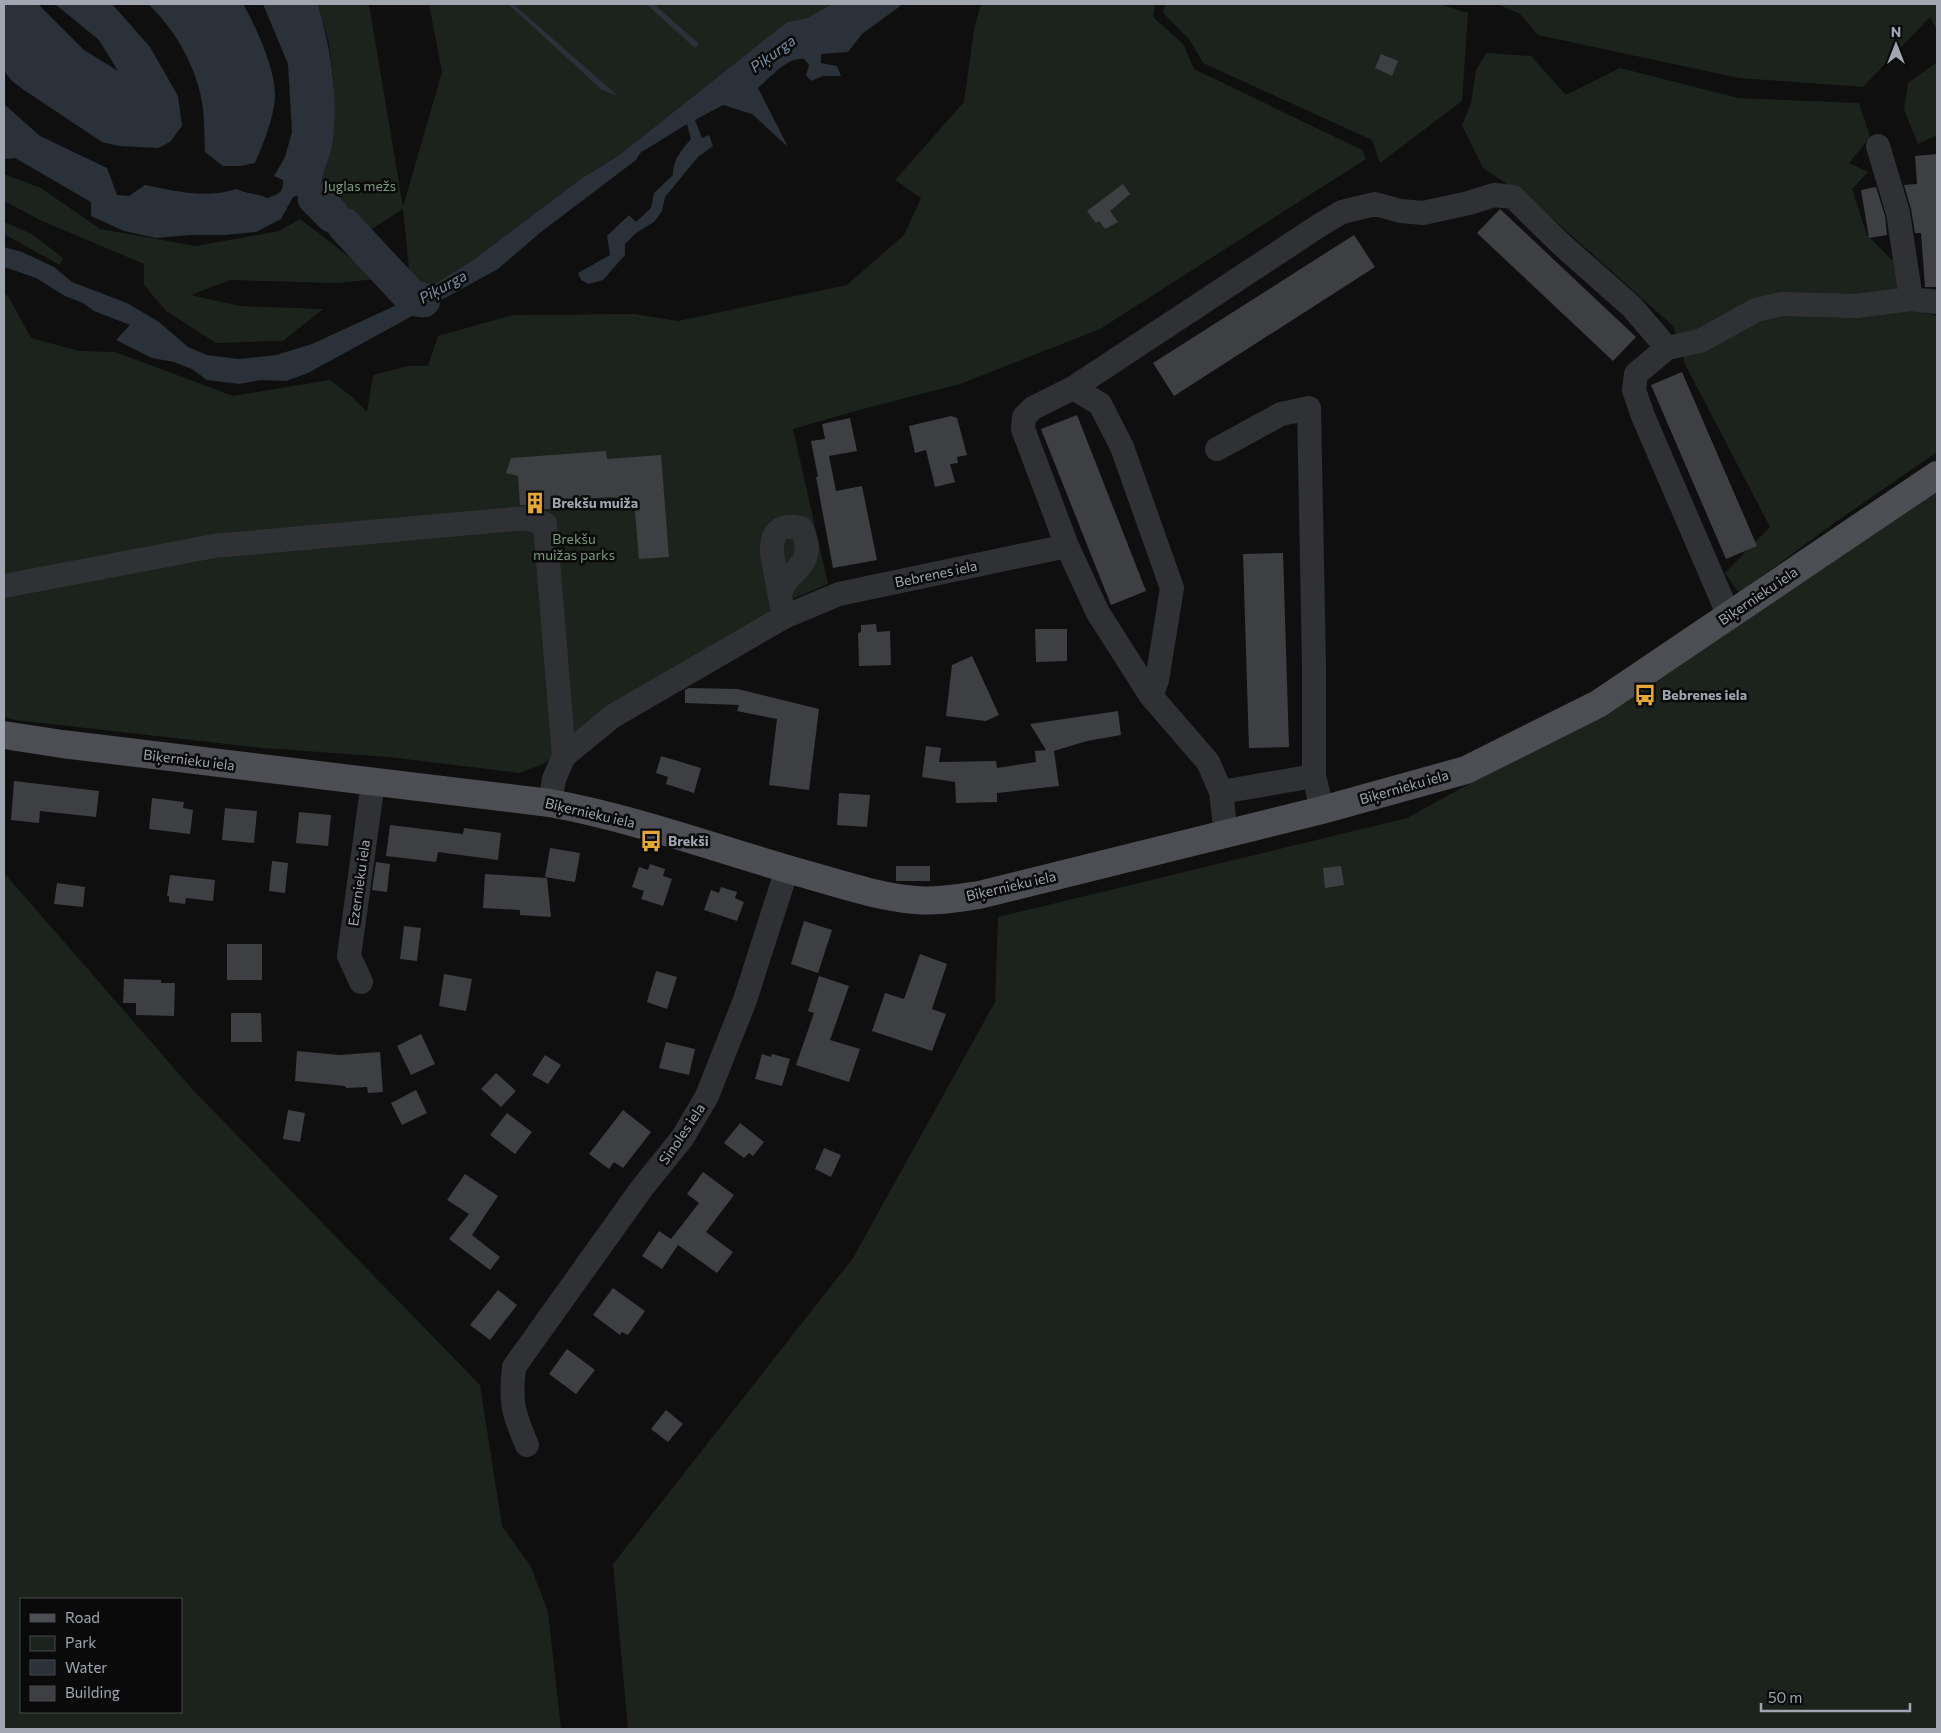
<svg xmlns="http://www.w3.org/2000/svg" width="1941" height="1733" viewBox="0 0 1941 1733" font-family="Commissioner,sans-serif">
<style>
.green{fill:#1c231d;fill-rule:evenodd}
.water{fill:#2a3138}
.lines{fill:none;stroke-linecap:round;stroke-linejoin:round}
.river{stroke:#2a3138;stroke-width:35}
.building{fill:#3e3f43}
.minor{stroke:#303135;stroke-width:24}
.major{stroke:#4d4e54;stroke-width:28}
.labels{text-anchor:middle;stroke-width:5;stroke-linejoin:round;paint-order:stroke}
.park-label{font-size:14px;fill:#799a7b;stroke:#0a0a0b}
.poi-label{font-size:14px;font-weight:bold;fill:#a1a6b0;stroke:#0a0a0b;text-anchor:start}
.street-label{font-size:14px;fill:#a1a6b0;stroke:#0a0a0b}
.water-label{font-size:15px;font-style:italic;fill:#7a93aa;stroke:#0a0a0b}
</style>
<rect width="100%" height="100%" fill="#0f0f10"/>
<!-- green -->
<path class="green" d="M318,4h51l34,203 39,-135 -13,-68h403l-25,14 -20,4 -169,134 -36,22 -110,83 -60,37 -9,-89 -39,25 -43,-27 -1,-23 13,-40 1,-60 -5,-41z
M983,4h172l-2,13 30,27 11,25 168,81 4,9 -266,170 -140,55 -101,26 -66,19 35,155 -43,18 -204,133 -36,28 -25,10 -131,-16 -126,-9 -248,-28 -11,-3v-424l4,3 23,42 48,13 36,1 118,44 97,-16 21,16 16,16 6,-37 35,-9h20l10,-30 75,-21 121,-1 44,7 169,-36 57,-50 17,-37 -26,-18 69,-78 10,-72 6,-23z
M1165,4h274l29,9 -6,88 -82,62 -8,-23 -169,-77 -14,-24 -26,-26z
M1497,4h440v26l-7,-13 -67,70 -124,-9 -201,-43 -18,-21z
M1486,53l45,3 35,39 54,-27 118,30 121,5 11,34 -21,26 19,9 -16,17 15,46 26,26 7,45 37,10v136l-100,69 -98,72 -14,-20 45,-46 -85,-163 -12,-38 -139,-124 -51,-34 -21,-43 9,-22 5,-33z
M1937,62v73l-19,9 -14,-34 4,-27z
M4,174l37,14 59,41 96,17 83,-15 21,-12 78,60 -43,4 -105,-3 -39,15 49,11 83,3 -40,32 -67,2 -50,-32 -22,-26v-21l-104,-44 -36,-19z
M4,222l28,12 31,24 -3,7 -56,-31z
M1937,487v1242h-1309l-15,-165 240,-306 142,-256 3,-85 409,-99 228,-125z
M4,873l189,217 287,295 22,141 29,41 17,45 13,117h-557zM21,1599h160v113h-160z"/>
<!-- water -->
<path class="water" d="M4,4h34l46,46 34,21 -19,-31 -44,-36h57l38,43 28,49 4,30 -12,16 -12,6 -39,-2 -17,-4 -78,-52 -12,-9 -8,-10z
M148,4h95c13,22 33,67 32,93 -1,20 -12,48 -20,66l-14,3h-18l-18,-14c-1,-18 0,-37 -4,-55 -7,-34 -27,-69 -53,-93z
M263,4h55c13,47 20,88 15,137 -2,18 -14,34 -12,52l-6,5 -7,1 -6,-5 -9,3 -12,22 -25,13 -31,3h-36l-33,3 -32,-7 -33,-15v-14l-76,-44 -11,1v-55l36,32 67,32 10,27 12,1 16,-11c30,6 61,14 91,4 11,5 20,4 31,9 11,-4 17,-5 16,-18l-9,-4 11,-19 7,-25 -4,-68z
M508,4h5l105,92 -16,-6z
M646,4h8l45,40 -4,4z
M832,4h71l-41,30 -14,18 -27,2v9l16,3 4,10h-18l-12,5 -5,-6 3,-10 -5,-6c-17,-2 -34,19 -46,29l30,59 -36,-33 -29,-9 -28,15 7,18 7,-3 4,11 -15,11 -33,40 -3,14 -8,11 -18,11 -11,11v11l-22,25 -14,4 -8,-4 -3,-7 32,-18 -3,-19 22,-21 7,7 15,-14 3,-15 19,-18c0,-16 8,-24 18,-36l-4,-15 -47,29 -4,7 -95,72 -43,37 -190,104 -22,8 -25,-1 -22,4 -32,-4 -15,-11 -18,-7 -22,-4 -36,-18 14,-15 -36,-14 -11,-8 -18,-7 -29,-18 -32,-11v-20l18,5 32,15 18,15 55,21 32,19 29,25 19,8 32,4 37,-4 36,-11 100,-46 60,-37 110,-83 36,-22 169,-134 20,-4z"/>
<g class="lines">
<!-- river -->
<path class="river" d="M315,198l17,17
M344,225l68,73 11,2"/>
</g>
<!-- building -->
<path class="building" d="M1381,54l17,7 -6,15 -17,-8z
M1937,154v133h-12l-4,-54h-6l-4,-24 -7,-24 13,-1 -2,-28z
M1123,184l7,10 -20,17 8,11 -13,7 -6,-8 -3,2 -9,-12z
M1876,187l9,29 2,19 -18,3 -8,-48z
M1500,209l136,128 -23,24 -136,-128z
M1354,235l21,32 -201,129 -21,-33z
M1682,372l75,174 -31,13 -75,-174z
M1077,415l69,176 -35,14 -70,-176z
M951,416l6,2 10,37 -10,2 1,6 -8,1 5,18 -20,5 -9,-37 -11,3 -6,-27z
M850,418l7,33 -28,5 7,35 26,-5 15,74 -44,8 -17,-91h2l-7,-36 14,-2 -3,-15z
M606,451l1,8 54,-4 8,102 -30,2 -5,-60 -25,-2 -56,5v7h-9l-10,-4h-14l-2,-29 -12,-3 5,-15z
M1283,553l6,194 -40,1 -6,-194z
M876,624l1,8 13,-1 1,34 -32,1 -1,-33 3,-1v-7z
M1035,629h32v32l-31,1z
M972,656l27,59 -13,6 -40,-5 6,-51z
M689,688l49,1 81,20 -10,81 -40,-5 8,-66 -40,-8 2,-6 -54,-2v-13z
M1118,711l3,24 -34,6 -33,10 5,35 -62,7v9l-41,1 -1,-21 -33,-5 4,-31 15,2 -2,14 57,-1 1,7 39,-6 -1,-11 11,-1 -16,-26z
M661,756l40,12 -7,25 -28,-9 2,-7 -12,-4z
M14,781l85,10 -3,26 -56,-6 -1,12 -28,-3z
M839,793l31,2 -3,32 -30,-2z
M152,798l32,4 -1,6 10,2 -3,24 -41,-5z
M225,808l32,3 -3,32 -32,-3z
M299,812l32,3 -3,31 -32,-3z
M390,825l73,9 1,-6 37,5 -3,27 -60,-8 -2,10 -50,-6z
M550,848l30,5 -5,29 -30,-5z
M272,861l16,2 -3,30 -16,-2z
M376,862l14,2 -3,28 -15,-2z
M650,864l15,5 -2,7 9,3 -9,27 -22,-7 3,-8 -12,-4 7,-20 9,3z
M896,866h34v15h-34z
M1341,866l3,19 -19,3 -2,-20z
M485,874l62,4 4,39 -31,-2v-5l-37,-2z
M170,875l45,5 -2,21 -27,-3 -1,6 -16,-2v-6h-2z
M57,883l28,4 -2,20 -29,-3z
M721,887l16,5 -2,6 9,4 -7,19 -33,-11 7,-20 8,3z
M804,921l28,9 -14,43 -27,-9z
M404,926l17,2 -4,33 -17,-2z
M227,944h35v36h-35z
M920,954l27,10 -15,45 14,5 -14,37 -60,-20 13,-38 19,6z
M656,971l21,6 -10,32 -20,-7z
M444,974l28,5 -6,32 -27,-5z
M819,976l30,10 -19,54 30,9 -11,33 -53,-17 18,-52 -6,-2z
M124,979l37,1v3h14l-1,33 -38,-1v-12h-13z
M231,1013h30l1,29h-31z
M421,1034l14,30 -24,11 -14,-29z
M666,1042l29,7 -6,26 -30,-7z
M297,1051l42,4 41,-3 3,40 -15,1 -1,-6 -21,1 -1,-2 -50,-5z
M762,1054l9,3 1,-3 18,5 -8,27 -27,-7z
M545,1055l16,10 -13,19 -16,-9z
M496,1073l20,18 -15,16 -20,-18z
M416,1090l11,23 -25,12 -11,-22z
M288,1110l17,3 -5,29 -17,-3z
M623,1110l28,22 -28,36 -9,-6 -5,7 -20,-15z
M507,1113l25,19 -17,22 -25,-19z
M740,1123l24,19 -11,14 -4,-3 -5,5 -20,-15z
M824,1148l17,7 -10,22 -16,-8z
M703,1172l31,23 -28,37 27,20 -16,21 -39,-28 -16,24 -20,-13 17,-25 12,8 28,-36 -12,-9z
M465,1174l33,22 -26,39 28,22 -10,13 -41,-31 20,-25 -22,-14z
M613,1288l32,23 -17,24 -6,-3 -2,3 -27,-20z
M498,1290l19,15 -27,35 -20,-15z
M567,1349l28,21 -19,24 -27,-20z
M666,1410l17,14 -15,18 -17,-13z"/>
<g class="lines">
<!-- minor -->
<path class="minor" d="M1878,146l20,67 13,86
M1073,388l247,-163 22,-13 33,-8 26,7 22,2 46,-10 25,-8 19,2 49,48 70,62 35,41
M1217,449l64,-35 28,-6 5,257v111
M1067,546l-44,-117 1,-12 9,-9 40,-20 27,16 22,43 50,141 -15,92 -6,16
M4,586l210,-40 312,-28 19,6 19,232
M780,595c4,-23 31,-26 26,-52 -1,-6 -2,-10 -5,-15 -22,-5 -30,5 -29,26l12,63
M1729,616l-86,-200 -9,-26 2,-16 31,-26 33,-7 56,-31 26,-6 74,2 55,-7 26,3
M1221,792l93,-16 8,34
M550,803l4,-24 10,-23 49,-40 171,-99 55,-23 228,-48 31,67 53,83 57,66 13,30 5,42
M361,982l-12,-26 24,-174
M527,1445c-14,-32 -17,-43 -13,-78l128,-179 41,-51 24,-41 38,-96 42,-131"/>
<!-- major -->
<path class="major" d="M4,735l58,9 488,59c87,16 170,47 255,71 36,10 73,23 111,26 21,2 42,-2 63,-5l343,-85 144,-40 132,-66 339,-229"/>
</g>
<!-- icons -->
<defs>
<g id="building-bare" transform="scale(1.725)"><path d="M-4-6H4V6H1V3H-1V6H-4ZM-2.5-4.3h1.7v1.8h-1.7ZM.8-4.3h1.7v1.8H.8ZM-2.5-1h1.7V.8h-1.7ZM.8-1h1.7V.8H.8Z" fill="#e3a835" stroke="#0a0a0b" stroke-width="2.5" paint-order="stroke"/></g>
<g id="bus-bare" transform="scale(1.725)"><path d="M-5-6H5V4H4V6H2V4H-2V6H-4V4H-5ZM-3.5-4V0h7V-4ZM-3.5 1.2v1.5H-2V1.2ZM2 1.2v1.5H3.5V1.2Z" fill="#e3a835" stroke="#0a0a0b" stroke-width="2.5" paint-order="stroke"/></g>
</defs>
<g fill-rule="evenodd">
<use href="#building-bare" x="535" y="503"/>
<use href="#bus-bare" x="1645" y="695"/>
<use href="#bus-bare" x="651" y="841"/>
</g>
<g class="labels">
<!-- park labels -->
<g class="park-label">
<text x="360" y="191">Juglas mežs</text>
<text x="574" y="544">Brekšu<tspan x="574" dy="16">muižas parks</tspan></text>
</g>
<!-- poi labels -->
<g class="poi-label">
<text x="552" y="508">Brekšu muiža</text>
<text x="1662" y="700">Bebrenes iela</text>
<text x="668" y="846">Brekši</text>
</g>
<!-- street labels -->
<g class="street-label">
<text transform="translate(936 574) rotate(-12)" y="5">Bebrenes iela</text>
<text transform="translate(1758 596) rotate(-34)" y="5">Biķernieku iela</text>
<text transform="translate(189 760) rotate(7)" y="5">Biķernieku iela</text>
<text transform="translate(1404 787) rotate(-16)" y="5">Biķernieku iela</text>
<text transform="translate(590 813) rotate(13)" y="5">Biķernieku iela</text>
<text transform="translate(359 883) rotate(-82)" y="5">Ezernieku iela</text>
<text transform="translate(1011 886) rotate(-13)" y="5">Biķernieku iela</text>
<text transform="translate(682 1134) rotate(-56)" y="5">Sinoles iela</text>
</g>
<!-- water labels -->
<g class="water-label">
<text transform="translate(773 54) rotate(-36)" y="5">Piķurga</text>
<text transform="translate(443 287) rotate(-29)" y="5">Piķurga</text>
</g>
</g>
<!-- border -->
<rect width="1941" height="1733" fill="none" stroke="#a1a6b0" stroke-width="10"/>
<!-- legend -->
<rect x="20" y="1598" width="162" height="115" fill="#0a0a0b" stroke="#46484d"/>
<rect x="30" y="1614" width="25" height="8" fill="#4d4e54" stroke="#46484d"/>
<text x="65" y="1623" font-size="15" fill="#a1a6b0">Road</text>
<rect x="30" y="1636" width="25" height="15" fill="#1c231d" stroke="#46484d"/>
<text x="65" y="1648" font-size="15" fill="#a1a6b0">Park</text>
<rect x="30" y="1660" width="25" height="15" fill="#2a3138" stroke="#46484d"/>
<text x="65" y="1673" font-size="15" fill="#a1a6b0">Water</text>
<rect x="30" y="1686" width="25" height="15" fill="#3e3f43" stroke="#46484d"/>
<text x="65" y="1698" font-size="15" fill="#a1a6b0">Building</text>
<!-- north arrow -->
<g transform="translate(1896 45)" stroke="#0a0a0b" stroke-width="4" paint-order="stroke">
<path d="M0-4L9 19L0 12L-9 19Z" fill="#a1a6b0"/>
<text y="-8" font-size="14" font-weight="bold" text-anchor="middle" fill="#a1a6b0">N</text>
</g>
<!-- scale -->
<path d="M1761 1703v8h149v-8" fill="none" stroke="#a1a6b0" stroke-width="2.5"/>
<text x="1768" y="1703" font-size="15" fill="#a1a6b0" stroke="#0a0a0b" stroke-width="4" paint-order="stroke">50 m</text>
</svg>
